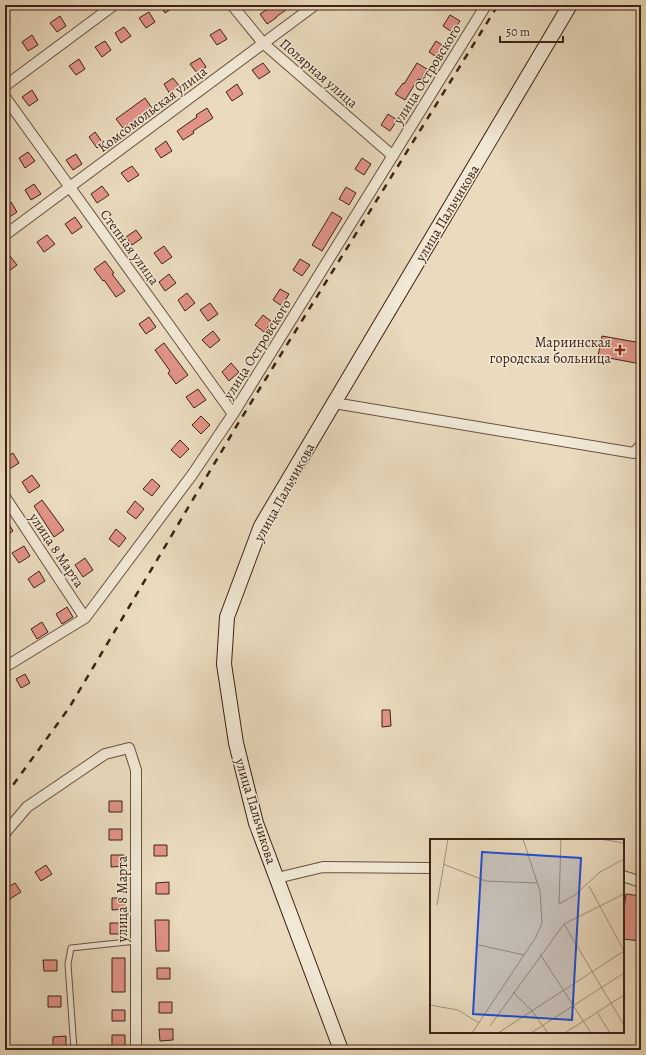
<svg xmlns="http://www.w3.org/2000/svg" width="646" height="1055" viewBox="0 0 646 1055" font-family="Alegreya,serif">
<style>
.building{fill:#e29388;stroke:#3c2215}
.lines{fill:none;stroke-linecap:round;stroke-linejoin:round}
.lane-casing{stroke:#68503f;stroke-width:7}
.street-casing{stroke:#68503f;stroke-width:12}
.secondary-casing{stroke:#3c2215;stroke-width:16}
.lane{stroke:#f1e8d5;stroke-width:5}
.street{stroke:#f1e8d5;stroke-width:10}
.secondary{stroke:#f1e8d5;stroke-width:14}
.rail{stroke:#3c2215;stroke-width:2.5;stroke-dasharray:7 7;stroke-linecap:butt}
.poi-dot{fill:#8f2418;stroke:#f1e8d5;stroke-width:1.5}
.labels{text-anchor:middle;stroke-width:3;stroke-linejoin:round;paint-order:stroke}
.street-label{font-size:14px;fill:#3c2215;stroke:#f1e8d5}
.poi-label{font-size:14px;fill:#3c2215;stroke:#f1e8d5;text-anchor:end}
.inset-road{fill:none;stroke:#a4917a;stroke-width:1}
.view{fill:#1d4ed8;fill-opacity:0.15;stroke:#1d4ed8;stroke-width:2}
.inset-edge{fill:none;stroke:#3c2215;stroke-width:2}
</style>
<rect width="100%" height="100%" fill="#eadbbe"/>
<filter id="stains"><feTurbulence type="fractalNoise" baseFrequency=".005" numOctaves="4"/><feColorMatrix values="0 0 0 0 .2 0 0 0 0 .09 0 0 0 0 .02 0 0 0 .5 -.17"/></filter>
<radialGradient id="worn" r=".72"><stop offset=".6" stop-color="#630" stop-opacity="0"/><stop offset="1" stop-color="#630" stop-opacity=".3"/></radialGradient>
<!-- building -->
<path class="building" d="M160,5h17l-12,8z
M274,5h19l-17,12v1l-9,6 -7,-10z
M149,12l6,10 -9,6 -7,-10z
M450,15l10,6 -8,11 -9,-6z
M60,16l6,10 -9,6 -7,-9z
M124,27l7,9 -10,7 -6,-10z
M220,29l7,10 -10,6 -7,-10z
M32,35l6,10 -10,6 -6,-9z
M105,41l6,9 -9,7 -7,-10z
M436,41l9,6 -7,11 -9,-6z
M200,58l6,9 -9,6 -7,-9z
M79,59l6,10 -9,6 -7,-9z
M263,63l7,9 -11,7 -7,-9z
M417,63l10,6 -7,11 -2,-1 -13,21 -10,-6 8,-11 1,1z
M173,78l7,9 -10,7 -6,-10z
M237,84l6,10 -11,7 -6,-9z
M32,90l6,10 -9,6 -7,-9z
M145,98l7,10 -29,20 -7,-9z
M207,108l6,10 -20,13 1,2 -11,7 -6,-9 20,-14 -1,-2z
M388,114l9,6 -7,11 -9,-6z
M95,132l8,11 -6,5 -8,-11z
M166,141l6,10 -11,7 -6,-9z
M28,152l7,9 -10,7 -6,-10z
M76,154l6,10 -9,6 -7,-10z
M362,158l9,6 -7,11 -9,-6z
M132,166l7,9 -11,7 -7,-9z
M34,184l7,10 -10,6 -6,-10z
M102,186l7,9 -12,8 -6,-9z
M346,187l10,6 -7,12 -10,-6z
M11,202l6,10 -9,6 -3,-4v-8z
M332,212l10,6 -20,33 -10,-6z
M75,217l7,10 -10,7 -7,-10z
M136,230l6,8 -10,7 -6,-8z
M47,235l8,9 -11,8 -7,-10z
M164,246l8,11 -10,7 -8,-11z
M10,256l7,9 -12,9v-14z
M300,259l10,6 -8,11 -9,-6z
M105,261l9,12 -2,1 13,17 -9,6 -12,-17 -1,1 -9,-12z
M169,274l7,9 -11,8 -6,-9z
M280,289l9,5 -7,12 -9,-6z
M187,293l8,10 -10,8 -7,-11z
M210,303l8,11 -10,7 -8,-11z
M263,315l9,7 -8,10 -9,-7z
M149,317l7,10 -10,7 -7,-10z
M213,331l7,9 -10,8 -8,-8z
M602,336l39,7v21l-43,-8z
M164,343l24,32 -12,9 -8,-11 2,-2 -15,-21z
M231,363l8,9 -10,9 -7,-9z
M198,389l8,11 -12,8 -8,-11z
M201,416l9,9 -9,9 -9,-9z
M180,440l9,9 -9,9 -9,-8z
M13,453l6,10 -11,7 -3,-6v-6z
M32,475l8,11 -11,7 -7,-11z
M152,479l8,7 -8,10 -9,-7z
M42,500l22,30 -10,7 -20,-31z
M135,501l9,8 -8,10 -9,-7z
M5,518l8,13 -8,6z
M116,529l10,9 -7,9 -10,-8z
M24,546l6,10 -11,7 -7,-10z
M85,558l8,12 -10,7 -8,-12z
M39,571l6,10 -11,7 -6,-9z
M67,607l6,10 -11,7 -6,-10z
M42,622l6,10 -11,7 -6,-10z
M25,674l5,9 -9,5 -5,-9z
M382,710h8l1,16 -9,1z
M109,801h13v11h-13z
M109,829h13v11h-13z
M154,845h13v11h-13z
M111,855h13v11l-13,1z
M46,865l6,9 -11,7 -6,-9z
M169,882v12h-13v-11z
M15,883l6,9 -11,7 -5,-7v-3z
M626,894l15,2v34l-1,11 -17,-2v-24z
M112,898h13v11l-13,1z
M155,920h14v31h-13z
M110,923h13v11h-13z
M112,958h13v34h-13z
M43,960h14v11h-13z
M157,968h13v11h-13z
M48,996h13v11h-13z
M159,1002h13v11h-13z
M112,1010h13v11h-13z
M159,1029h14v11l-13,1z
M112,1035h13v11h-13z
M66,1036v12h-13v-11z"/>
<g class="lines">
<!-- lane casing -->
<g class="lane-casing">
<path id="lane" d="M74,1050l-6,-86 3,-16 65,-7"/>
</g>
<!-- street casing -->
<g class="street-casing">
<path id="street" d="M232,5l31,38 130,113
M5,86l109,-81
M5,97l228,317
M5,235l310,-230
M334,403l300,50 7,-8
M5,497l80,121
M5,667l80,-49 107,-143 41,-61 253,-409
M5,833l22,-26 78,-53 24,-6 7,22v280
M623,876l18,6
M277,878l46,-11 108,1"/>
</g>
<!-- secondary casing -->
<g class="secondary-casing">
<path id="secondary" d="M341,1050l-85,-227 -20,-80 -12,-79 3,-47 34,-91 309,-521"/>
</g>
<!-- lane -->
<use href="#lane" class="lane"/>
<!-- street -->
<use href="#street" class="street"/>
<!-- secondary -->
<use href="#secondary" class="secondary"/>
<!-- rail -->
<path class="rail" d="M5,796l64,-88 170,-286 259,-417"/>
</g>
<!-- markers -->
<path class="poi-dot" d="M618 344h4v4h4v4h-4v4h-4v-4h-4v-4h4z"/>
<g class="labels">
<!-- street labels -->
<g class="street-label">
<text transform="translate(319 73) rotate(41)" y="5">Полярная улица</text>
<text transform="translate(427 74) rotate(-58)" y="5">улица Островского</text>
<text transform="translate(152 109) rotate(-37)" y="5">Комсомольская улица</text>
<text transform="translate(447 213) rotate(-59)" y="5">улица Пальчикова</text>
<text transform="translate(130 247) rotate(54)" y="5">Степная улица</text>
<text transform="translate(257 349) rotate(-58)" y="5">улица Островского</text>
<text transform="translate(284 492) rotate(-61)" y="5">улица Пальчикова</text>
<text transform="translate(57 550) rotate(56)" y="5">улица 8 Марта</text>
<text transform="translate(256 811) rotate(73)" y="5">улица Пальчикова</text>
<text transform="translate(122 899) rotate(-90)" y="5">улица 8 Марта</text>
</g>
<!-- poi labels -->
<g class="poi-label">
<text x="611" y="347">Мариинская<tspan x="611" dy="16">городская больница</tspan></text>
</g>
</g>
<!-- overview -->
<g transform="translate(430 839)">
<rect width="194" height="194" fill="#eadbbe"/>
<path class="inset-road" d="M131,0l-2,65 16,-9 25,-23 24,-13M170,0l24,4M13,25l43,17 51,2M159,47l35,65M7,66l11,-66M134,85l60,101M47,108l2,-2 45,10M110,115l51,79M83,153l19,19 16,22M0,166l28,5 21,13M167,173l13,21M60,187l74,-102 60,-30M42,194l64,-96 6,-14 -2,-32 -17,-52M68,194l126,-82M101,194l93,-60M135,194l59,-38"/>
<path class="view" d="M52,13l99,6 -9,162 -99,-6z"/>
<rect width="194" height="194" class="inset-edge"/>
</g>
<!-- margin -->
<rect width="646" height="1055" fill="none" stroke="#eadbbe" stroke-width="20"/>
<rect x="6" y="6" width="634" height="1043" fill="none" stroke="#3c2215" stroke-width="2"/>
<rect x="10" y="10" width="626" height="1035" fill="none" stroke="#3c2215"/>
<!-- scale -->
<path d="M500 36v6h63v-6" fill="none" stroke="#3c2215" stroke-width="2"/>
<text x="506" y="36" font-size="12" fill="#3c2215" stroke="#f1e8d5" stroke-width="3" paint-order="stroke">50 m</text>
<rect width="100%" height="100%" filter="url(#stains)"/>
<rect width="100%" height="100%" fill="url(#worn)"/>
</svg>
